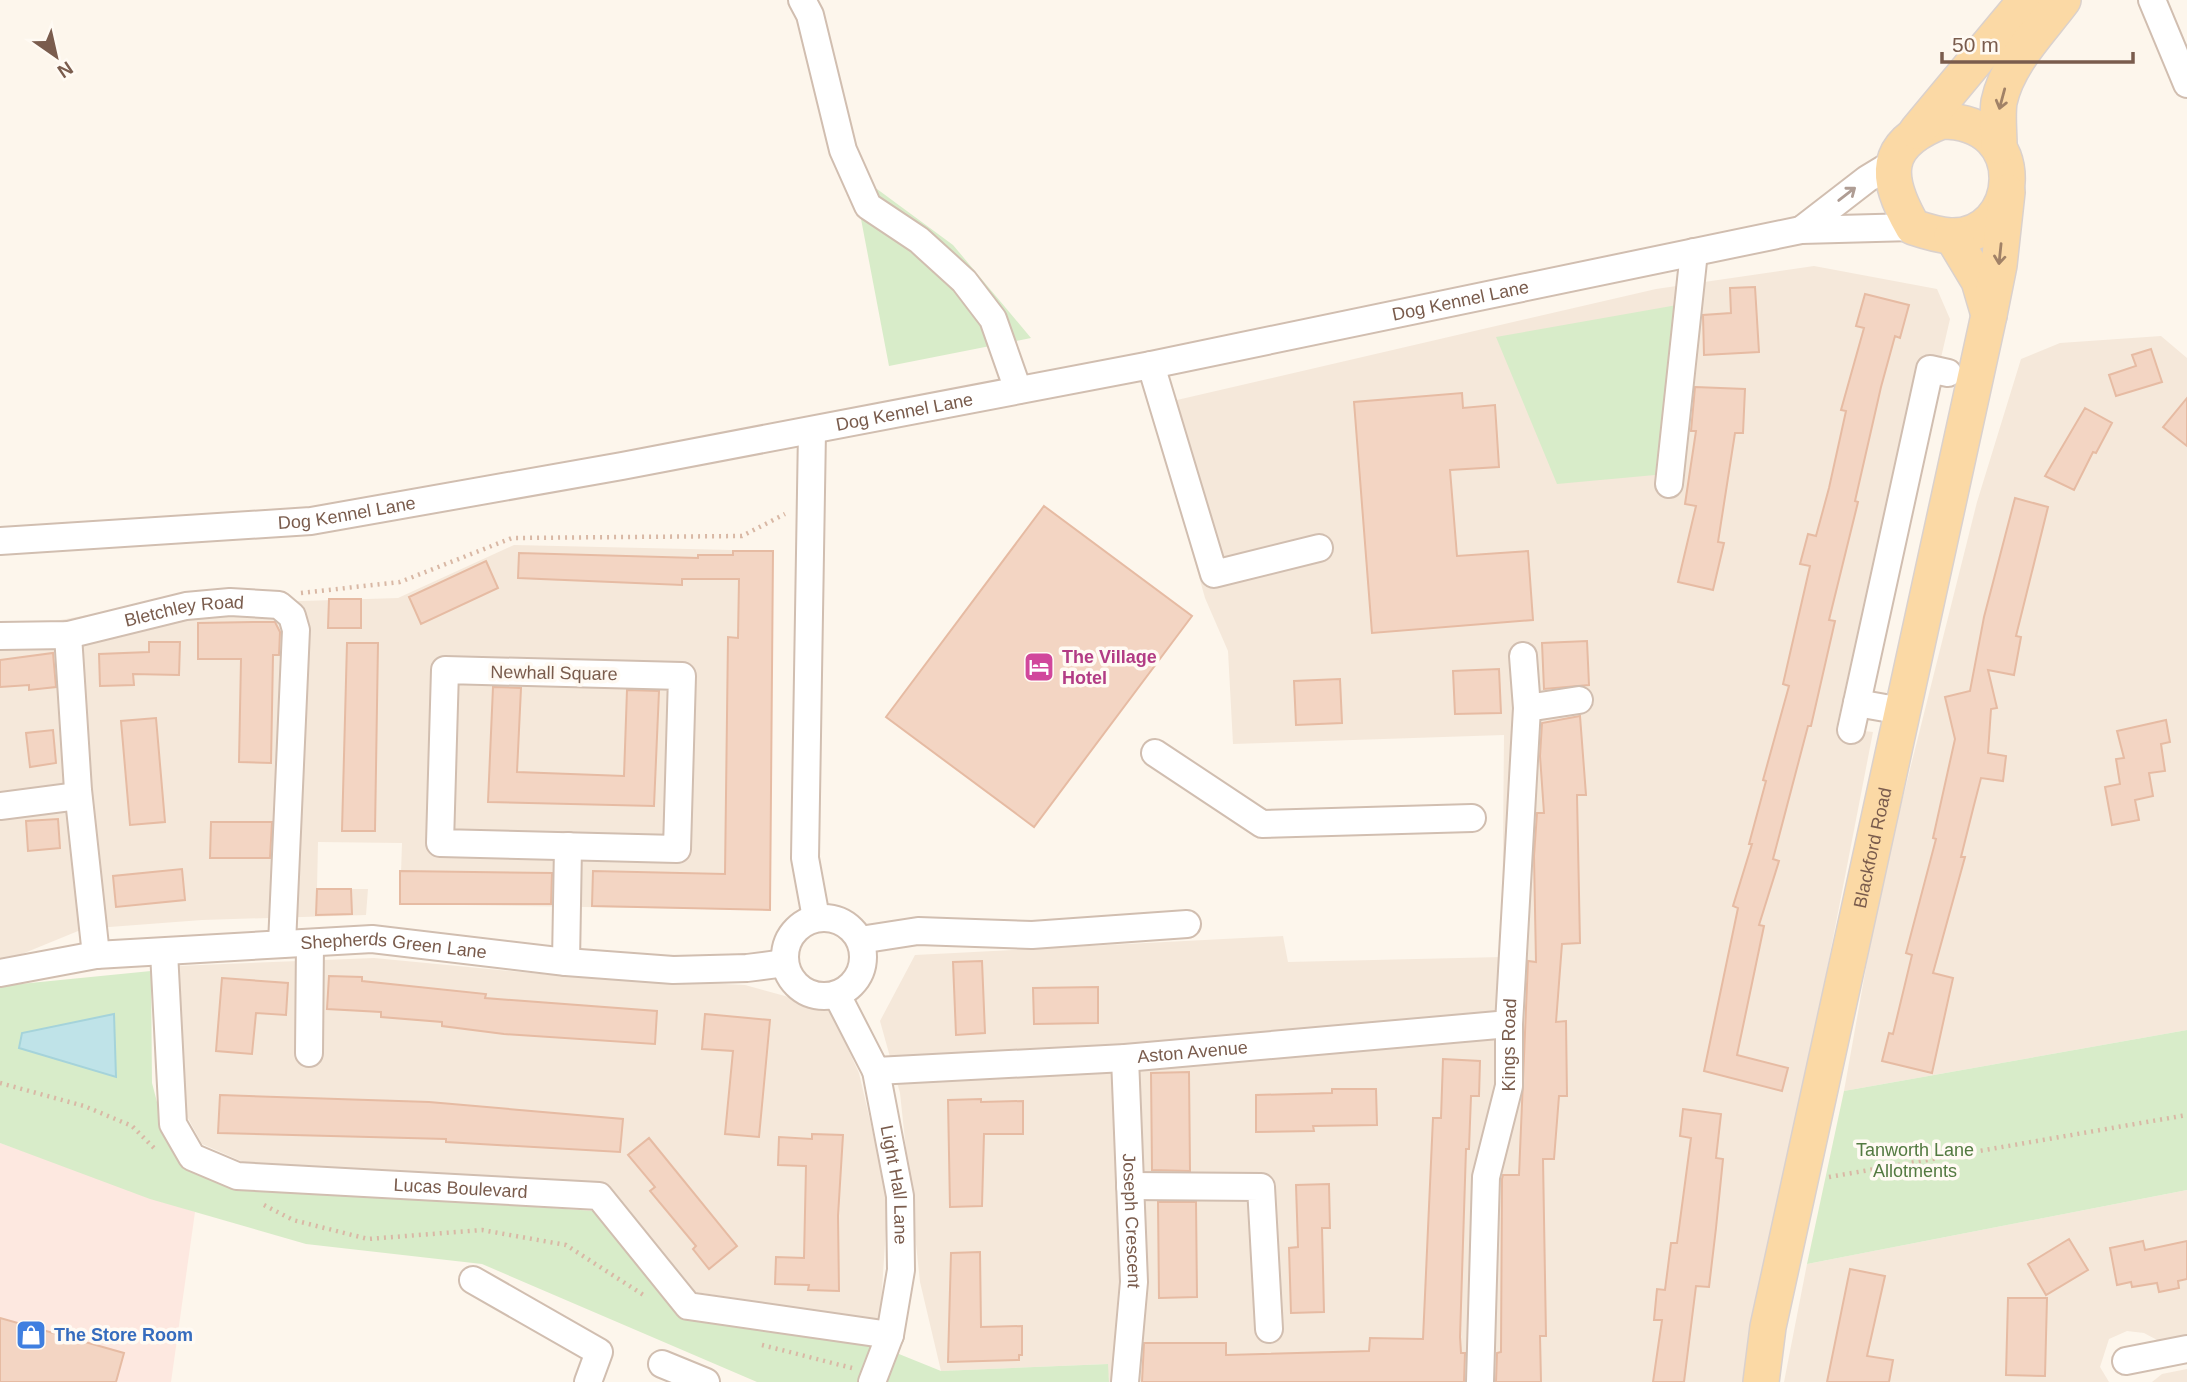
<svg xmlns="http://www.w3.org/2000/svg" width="2187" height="1382" viewBox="0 0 2187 1382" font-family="Helvetica,sans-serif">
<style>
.residential{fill:#f5e8da}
.commercial{fill:#fde8e0}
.green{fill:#d8ecc9}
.water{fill:#bfe3e8;stroke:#a5d3da;stroke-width:2}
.building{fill:#f3d5c3;stroke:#e6bba3;stroke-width:2}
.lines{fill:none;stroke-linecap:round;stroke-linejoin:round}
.minor-casing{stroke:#d1beb0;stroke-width:30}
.major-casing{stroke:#dad1cd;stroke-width:38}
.path{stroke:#d9b8a5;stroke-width:4.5;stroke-dasharray:2 5;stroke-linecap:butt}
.minor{stroke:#fff;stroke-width:26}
.major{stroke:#fbd9a5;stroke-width:35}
.oneway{stroke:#a18267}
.oneway2{stroke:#af9d94}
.labels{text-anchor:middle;stroke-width:7;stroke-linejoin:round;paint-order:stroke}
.street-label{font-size:18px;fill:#7a5c4d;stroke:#fffaf3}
.hotel-label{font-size:18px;font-weight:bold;fill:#b23c85;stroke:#fffaf3;text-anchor:start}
.park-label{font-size:18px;fill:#537a41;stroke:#fffaf3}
.shop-label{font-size:18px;font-weight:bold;fill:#366cbe;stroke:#fffaf3;text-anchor:start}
</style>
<rect width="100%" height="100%" fill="#fdf6ec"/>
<!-- residential -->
<path class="residential" d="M1814,266l123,23 13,30 -10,43 -20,-1 -84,367 37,4 -69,356 -62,294h-633l-2,-18 -166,7 -21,-89 -20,-189 -20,-72 35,-66 368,-19 5,26 214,-5 2,-222 -271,9 -5,-93 -23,-53 -54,-192 505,-117z
M2161,336l26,22v672l-343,61 36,-202 97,-387 44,-143 39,-16z
M514,545l259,6 -3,359 -370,-6 2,-61 -84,-1 -1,47h51l-2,26 -164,5 -119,9 -83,34v-336h22l115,-21 261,-8z
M374,958l188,18 183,9 84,23 30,65 29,125 -8,122 -185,-28 -90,-109 -362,-21 -41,-18 -18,-33 -8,-145z
M2187,1190v145l-28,6 -15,-8 -17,-2 -18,8 -9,28 9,15h-325l23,-118z
M2187,1369v13h-35l10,-8z"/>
<!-- commercial -->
<path class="commercial" d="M0,1143l195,69 -24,170h-171z"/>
<!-- green -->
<path class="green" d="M877,189l76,56 78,93 -142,28 -28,-147z
M1677,305l-22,170 -98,9 -61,-147z
M151,971l1,112 11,42 61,60 370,26 90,102 189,29 -15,40h-101l-275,-118 -176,-20 -156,-45 -150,-56v-157z
M2187,1030v160l-380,74 37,-173z
M894,1352l47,19 167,-7 1,18h-226z"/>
<!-- water -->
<path class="water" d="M114,1014l2,63 -97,-29 3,-15z"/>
<!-- building -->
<path class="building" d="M1755,287l4,65 -55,3 -1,-40 28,-2 -1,-25z
M1865,294l44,11 -9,33 -5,-2 -14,51 -26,114 3,1 -29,118 6,1 -24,105h-3l-35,133 6,2 -20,64 5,1 -27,129 51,13 -6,23 -78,-20 34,-163 -5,-2 19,-62h-3l17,-63 -3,-1 26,-94 -6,-2 27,-118 -10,-2 8,-30 8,2 13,-48 17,-77 -5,-1 23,-82 -8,-2z
M2151,349l11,33 -46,14 -7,-21 27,-9 -4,-11z
M1695,387l50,2 -2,44h-8l-17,109 6,1 -11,47 -35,-8 18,-76 -11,-2 11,-73h-5z
M1462,393l1,15 32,-3 4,62 -49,3 7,86 71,-5 5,69 -161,13 -18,-231z
M2187,398v48l-24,-19z
M2085,408l27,15 -16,30 -3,-1 -19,38 -29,-14z
M2015,498l33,9 -32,129 5,1 -7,38 -26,-5 9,38 -6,1 -3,44 18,3 -3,25 -22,-3 -8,31 -12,48h4l-32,116 20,5 -21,95 -50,-12 7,-28 4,1 19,-79 -6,-2 30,-114 -3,-1 22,-99 -10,-42 25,-6 14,-74z
M1044,506l148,110 -158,211 -148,-110z
M733,551h40l-3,359 -178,-4 1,-35 132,3 3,-237 10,1 1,-59h-57v6l-164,-7 1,-25 179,5v-3h35z
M486,561l12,27 -77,36 -12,-27z
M329,599h32v29h-33z
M253,622h22l5,10 -1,23h-6l-2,108 -32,-1 2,-103h-43v-36z
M1587,641l2,44 -45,4 -2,-46z
M149,642h31l-1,33 -46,-1 1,11 -34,1 -1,-32 50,-2z
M347,643h31l-3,188h-33z
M53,653l3,34 -27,3v-5l-29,2v-27z
M1499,669l2,44 -46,1 -2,-43z
M1340,679l2,44 -46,2 -2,-44z
M493,687l28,1 -4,84 107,4 3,-86 32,1 -5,115 -166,-4z
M1580,716l6,79h-9l3,148 -18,1 -6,78 10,-1 1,75h-8l-5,63h-11l3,177h-6l1,46h-45l1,-29 4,-1 1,-173 1,-4h16l9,-214 8,1 -2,-106 3,-43h7l-4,-57 2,-33z
M156,718l9,104 -35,3 -9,-104z
M2166,720l4,22 -9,2 4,27 -16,2 4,23 -18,4 4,20 -27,5 -7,-38 15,-3 -4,-25 8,-1 -7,-27z
M53,730l3,33 -26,4 -4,-34z
M58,819l2,29 -32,3 -2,-30z
M211,822h61l-2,36h-60z
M182,869l3,31 -69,7 -3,-31z
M400,871l152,2 -1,31h-151z
M317,889h34l1,25 -36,1z
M982,961l3,72 -29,2 -3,-73z
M329,976l33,1v4l124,13 -1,4 172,13 -2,33 -151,-10 -62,-8v-4l-61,-5v-5l-54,-3z
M222,978l66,5 -2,32 -30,-2 -4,41 -36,-3z
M1098,987v36l-64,1 -1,-36z
M705,1014l65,6 -11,117 -34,-3 8,-83 -31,-2z
M1443,1059l37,2 -1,35h-8l-2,53h-3l-6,188 1,16h4l-1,29h-322l2,-39h82v12l143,-4 1,-13 53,1 10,-221h8z
M1189,1072l1,99 -38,-1 -1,-97z
M1332,1089h44l1,36 -64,1 1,5 -58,1v-37l76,-2z
M220,1095l209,7 194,17 -3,33 -174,-10v-3l-228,-6z
M981,1099v3l42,-1v33h-39l-2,72 -32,1 -2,-107z
M1683,1109l38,5 -5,44 7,1 -7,69 -7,59 -13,-1 -12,96h-31l9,-62h-8l3,-31 8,1 6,-47h6l14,-105 -11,-2z
M812,1134l31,1 -5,81 1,75 -31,-1 1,-5 -34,-1 1,-27 28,1 2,-92 -28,-1 1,-28 33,2z
M649,1138l88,108 -28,23 -16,-20 3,-3 -46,-55 5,-4 -27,-32z
M1329,1184l1,44h-8l2,84 -33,1 -2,-65 9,-1 -2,-62z
M1158,1202h38l1,95 -38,1z
M2069,1239l19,31 -42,25 -18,-31z
M2143,1241l2,9 42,-9v38l-9,2 1,7 -20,4 -2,-9 -25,4 -1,-5 -14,3 -7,-37z
M980,1252l1,75 41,-1v29h-3v5l-71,2 3,-109z
M1850,1269l35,7 -18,80 26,4 -4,22h-62z
M2008,1298h39l-2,78 -39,-1z
M0,1318l124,35 -8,29h-116z"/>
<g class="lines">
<!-- minor casing -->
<g class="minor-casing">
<g id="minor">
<path d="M802,0l8,15 33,135 25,56 51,34 45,41 29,38 25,71"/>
<path d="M2152,0l35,84"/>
<path d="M1801,230l66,-51 28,-17"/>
<path d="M1151,365l63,209 105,-26"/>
<path d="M812,431l-7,427 11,60"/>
<path d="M1669,484l25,-232"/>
<path id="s1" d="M0,541l311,-20 311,-55 529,-101 650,-135 112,-3"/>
<path d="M68,635l10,155 18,165"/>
<path id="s2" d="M0,636l68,-1 118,-29 44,-4 49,3 13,11 4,14 -14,314"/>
<path d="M445,670l237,6 -5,173 -237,-6z"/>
<path d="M1857,703l45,8"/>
<path d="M1527,708l52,-8"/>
<path d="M1851,730l79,-361 18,4"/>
<path d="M1155,753l107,71 210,-6"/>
<path d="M0,806l78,-10"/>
<circle cx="824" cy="957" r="39"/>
<path d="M860,940l58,-9 114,4 155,-11"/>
<path id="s3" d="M164,952l9,172 19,33 45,19 362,20 89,110 202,29"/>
<path d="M566,962l2,-116"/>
<path id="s4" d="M0,973l96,-18 276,-16 194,23 107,8 74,-2 38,-5"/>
<path id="s5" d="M837,995l39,76 24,125 1,74 -11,65 -18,47"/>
<path d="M309,1053l1,-110"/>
<path id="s6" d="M1125,1058l9,224 -9,100"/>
<path id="s7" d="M876,1071l249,-13 384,-34"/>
<path d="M1130,1186l131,1 8,142"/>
<path d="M473,1280l126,72 -11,30"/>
<path d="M2126,1361l61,-12"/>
<path d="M662,1364l44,18"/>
<path id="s8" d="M1480,1382l6,-205 23,-91v-62l18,-316 -4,-52"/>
</g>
</g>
<!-- major casing -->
<g class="major-casing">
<g id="major">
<path d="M1942,121c92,0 79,118 8,115 -13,-1 -25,-5 -37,-9 -29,-50 -31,-83 29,-106z"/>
<path d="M1917,131l109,-131"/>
<path d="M1999,146c0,-14 -2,-30 0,-44 8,-39 41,-71 64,-102"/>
<path d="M1952,236l27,45 10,34"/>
<path id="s9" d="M1761,1382l7,-55 221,-1012 10,-50 8,-73"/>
</g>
</g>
<!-- path -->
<path class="path" d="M301,593l99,-11 112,-44 230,-2 43,-22
M0,1083l84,23 48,20 25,25
M1829,1177l358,-62
M264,1205l29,15 75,19 114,-9 84,15 79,51
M762,1345l90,23"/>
<!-- minor -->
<use href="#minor" class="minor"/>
<!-- major -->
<use href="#major" class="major"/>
</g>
<!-- one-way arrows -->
<defs><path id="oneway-shaft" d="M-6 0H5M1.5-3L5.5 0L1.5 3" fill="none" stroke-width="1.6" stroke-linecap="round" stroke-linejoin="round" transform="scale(1.75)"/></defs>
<g class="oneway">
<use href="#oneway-shaft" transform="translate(2002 99) rotate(105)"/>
<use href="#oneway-shaft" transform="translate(2000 254) rotate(96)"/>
</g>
<use class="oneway2" href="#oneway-shaft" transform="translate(1847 194) rotate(-38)"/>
<!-- icons -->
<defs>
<g id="hotel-square" transform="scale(1.575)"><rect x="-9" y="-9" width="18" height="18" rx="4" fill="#d1479c" stroke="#fffaf3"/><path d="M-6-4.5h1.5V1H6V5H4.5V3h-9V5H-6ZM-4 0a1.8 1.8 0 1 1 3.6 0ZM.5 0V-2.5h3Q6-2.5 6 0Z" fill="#fff"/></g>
<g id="shop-square" transform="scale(1.575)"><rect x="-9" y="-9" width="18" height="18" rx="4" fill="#3f7fe0" stroke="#fffaf3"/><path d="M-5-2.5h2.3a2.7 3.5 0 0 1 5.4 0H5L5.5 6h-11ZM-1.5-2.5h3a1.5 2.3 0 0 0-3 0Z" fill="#fff"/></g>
</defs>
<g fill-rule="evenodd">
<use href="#hotel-square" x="1039" y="667"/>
<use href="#shop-square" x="31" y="1335"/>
</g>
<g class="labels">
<!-- street labels -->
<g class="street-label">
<text dy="6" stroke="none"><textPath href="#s1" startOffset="1482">Dog Kennel Lane</textPath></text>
<text dy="6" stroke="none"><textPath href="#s1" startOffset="915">Dog Kennel Lane</textPath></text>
<text dy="6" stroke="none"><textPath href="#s1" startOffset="348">Dog Kennel Lane</textPath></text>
<text dy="6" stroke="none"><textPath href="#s2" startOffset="187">Bletchley Road</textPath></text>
<text transform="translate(554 673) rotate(1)" y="6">Newhall Square</text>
<text dy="6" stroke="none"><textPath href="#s9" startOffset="546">Blackford Road</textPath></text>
<text dy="6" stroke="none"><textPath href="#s4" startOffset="396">Shepherds Green Lane</textPath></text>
<text dy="6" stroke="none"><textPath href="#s8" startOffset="340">Kings Road</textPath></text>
<text dy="6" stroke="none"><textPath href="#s7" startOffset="317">Aston Avenue</textPath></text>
<text dy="6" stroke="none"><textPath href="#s5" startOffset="201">Light Hall Lane</textPath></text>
<text dy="6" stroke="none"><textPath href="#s3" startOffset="483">Lucas Boulevard</textPath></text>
<text dy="6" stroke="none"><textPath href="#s6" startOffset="163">Joseph Crescent</textPath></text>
</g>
<!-- hotel labels -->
<g class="hotel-label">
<text x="1062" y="663">The Village<tspan x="1062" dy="21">Hotel</tspan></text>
</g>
<!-- park labels -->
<g class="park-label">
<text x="1915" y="1156">Tanworth Lane<tspan x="1915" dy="21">Allotments</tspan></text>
</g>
<!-- shop labels -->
<g class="shop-label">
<text x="54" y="1341">The Store Room</text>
</g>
</g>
<!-- north arrow -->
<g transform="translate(56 56) rotate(146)" stroke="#fffaf3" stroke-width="5" paint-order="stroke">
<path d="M0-5L12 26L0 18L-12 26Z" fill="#7a5c4d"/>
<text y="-10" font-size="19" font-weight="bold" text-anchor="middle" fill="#7a5c4d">N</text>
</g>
<!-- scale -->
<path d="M1942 52v10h191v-10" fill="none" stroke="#7a5c4d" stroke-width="3.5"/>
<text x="1952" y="52" font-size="21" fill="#7a5c4d" stroke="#fffaf3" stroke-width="5" paint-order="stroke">50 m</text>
</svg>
